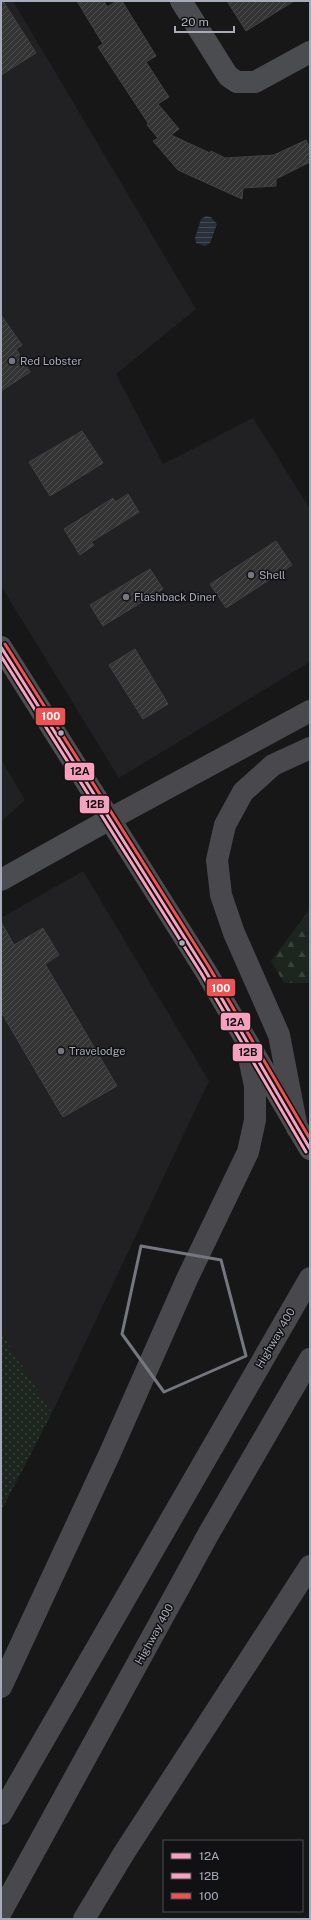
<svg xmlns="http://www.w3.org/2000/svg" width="311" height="1920" viewBox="0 0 311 1920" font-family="'Public Sans',sans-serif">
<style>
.built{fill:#212124}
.forest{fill:url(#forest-firs)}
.park{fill:url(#park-dots)}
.water{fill:url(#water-rules)}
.building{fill:url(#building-hatch);stroke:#404143}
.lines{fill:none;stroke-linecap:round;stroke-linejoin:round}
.minor{stroke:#4b4c50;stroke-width:22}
.major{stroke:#4e4e52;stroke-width:22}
.highway{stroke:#49494d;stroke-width:22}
.bus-1-casing{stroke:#111113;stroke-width:6}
.bus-2-casing{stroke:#111113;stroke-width:6}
.bus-3-casing{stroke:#111113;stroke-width:6}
.bus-1{stroke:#f8a1be;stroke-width:3}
.bus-2{stroke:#f8a1be;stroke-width:3}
.bus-3{stroke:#ed5353;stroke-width:3}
.marked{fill:none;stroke:#757780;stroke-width:3;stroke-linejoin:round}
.poi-dot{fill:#757780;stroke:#111113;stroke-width:1.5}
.bus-dot{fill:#a8abb9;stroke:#111113;stroke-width:1.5}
.labels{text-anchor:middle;stroke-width:3;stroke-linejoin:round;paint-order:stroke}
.poi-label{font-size:11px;fill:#a8abb9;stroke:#111113;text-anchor:start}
.street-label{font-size:11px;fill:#a8abb9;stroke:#111113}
.line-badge{stroke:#111113;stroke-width:1.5}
.badge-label{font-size:11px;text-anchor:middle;font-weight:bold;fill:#fff}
.pale-badge-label{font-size:11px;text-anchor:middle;font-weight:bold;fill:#111}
</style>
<defs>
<pattern id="forest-firs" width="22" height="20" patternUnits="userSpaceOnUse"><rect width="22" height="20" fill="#1d251f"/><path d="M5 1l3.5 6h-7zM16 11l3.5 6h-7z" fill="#3b423d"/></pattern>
<pattern id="park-dots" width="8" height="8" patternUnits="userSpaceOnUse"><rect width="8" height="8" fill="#1d251f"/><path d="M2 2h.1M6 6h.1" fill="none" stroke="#3b423d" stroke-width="1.8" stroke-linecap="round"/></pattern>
<pattern id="water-rules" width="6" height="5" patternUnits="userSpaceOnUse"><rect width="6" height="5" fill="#29303a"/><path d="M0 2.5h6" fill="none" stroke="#454b54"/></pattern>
<pattern id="building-hatch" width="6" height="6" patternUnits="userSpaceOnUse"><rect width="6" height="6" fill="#343435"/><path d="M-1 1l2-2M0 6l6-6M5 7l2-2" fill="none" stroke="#4f4f50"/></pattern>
</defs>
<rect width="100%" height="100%" fill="#171717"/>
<!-- built -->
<path class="built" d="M1,1h12l183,308 -80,65 47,90 90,-46 57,91v153l-191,116 -118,-192z
M1,759l24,41 -24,22z
M83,871l126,210 -157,332 -51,-81v-414z"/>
<!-- forest -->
<path class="forest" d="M310,909v74h-26l-13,-22z"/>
<!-- park -->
<path class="park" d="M1,1332l51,81 -51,98z"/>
<!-- water -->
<path class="water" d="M206,216l5,1 6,7 -7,19 -5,3 -9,-3 -1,-5 6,-19z"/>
<!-- building -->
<path class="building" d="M1,1h2l33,52 -35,22z
M77,1h27l3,6 10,-6h5l34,55 -10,6 23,35 -11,7 21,25 -8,6 39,18 1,-2 14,7 49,-3 32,-15 4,8v14l-34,17v7l-33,2 -1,11 -64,-29 -25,-29 5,-3 -11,-13 1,-2 -50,-76 5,-3z
M227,1h67l-48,30z
M1,315l21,30 -6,4 14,23 -29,19z
M82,431l21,32 -53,33 -21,-34z
M128,494l11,18 -48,30 3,3 -14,10 -16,-26 49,-31 2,4z
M276,541l16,24 -66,43 -16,-24z
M150,569l13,20 -60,37 -13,-21z
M135,649l33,55 -25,15 -34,-54z
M1,922l13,23 29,-17 16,27 -14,9 72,122 -54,31 -62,-105z"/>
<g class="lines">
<!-- minor -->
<path class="minor" d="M181,1l47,75 9,6h18l55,-30
M1,880l109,-61"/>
<!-- major -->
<path class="major" d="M1,647l204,323 105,179"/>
<!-- highway -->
<path class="highway" d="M110,819l200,-108
M297,1128l-18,-93 -45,-102 -13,-38 -4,-35 8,-35 18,-33 30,-27 37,-17
M1,1687l109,-234 77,-174 61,-127 7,-32v-34l-10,-47
M1,1814l309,-536
M1,1912l208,-379 101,-174
M84,1919l40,-66 186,-287"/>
<!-- bus-1 casing -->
<g class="bus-1-casing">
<path id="bus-1" d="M1,647l204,323 105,179"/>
</g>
<!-- bus-2 casing -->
<g class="bus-2-casing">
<path id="bus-2" d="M1,656l200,317 105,179"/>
</g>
<!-- bus-3 casing -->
<g class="bus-3-casing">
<path id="bus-3" d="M5,644l204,323 101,172"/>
</g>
<!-- bus-1 -->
<use href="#bus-1" class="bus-1"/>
<!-- bus-2 -->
<use href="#bus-2" class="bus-2"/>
<!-- bus-3 -->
<use href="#bus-3" class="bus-3"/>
</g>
<!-- marked area -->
<path class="marked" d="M141,1246l80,14 25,96 -82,36 -42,-58z"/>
<!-- markers -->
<g class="poi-dot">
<circle cx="12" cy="361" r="4"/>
<circle cx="251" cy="575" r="4"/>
<circle cx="126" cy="597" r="4"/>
<circle cx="61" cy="1051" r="4"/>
</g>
<g class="bus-dot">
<circle cx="61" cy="733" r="3.5"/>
<circle cx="182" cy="943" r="3.5"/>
</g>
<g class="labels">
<!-- poi labels -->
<g class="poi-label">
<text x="20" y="365">Red Lobster</text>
<text x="259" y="579">Shell</text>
<text x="134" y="601">Flashback Diner</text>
<text x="69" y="1055">Travelodge</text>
</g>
<!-- street labels -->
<g class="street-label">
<text transform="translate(275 1338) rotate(-60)" y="4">Highway 400</text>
<text transform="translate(154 1634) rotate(-61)" y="4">Highway 400</text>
</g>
</g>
<g class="line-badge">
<rect x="35" y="707" width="31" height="19" rx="4" fill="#ed5353"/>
<rect x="64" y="762" width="31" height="19" rx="4" fill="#f8a1be"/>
<rect x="79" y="795" width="31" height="19" rx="4" fill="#f8a1be"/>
<rect x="206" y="978" width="30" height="19" rx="4" fill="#ed5353"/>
<rect x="220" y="1012" width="31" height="19" rx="4" fill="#f8a1be"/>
<rect x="232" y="1043" width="31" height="19" rx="4" fill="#f8a1be"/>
</g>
<g class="badge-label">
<text x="51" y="720">100</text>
<text x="221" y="992">100</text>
</g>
<g class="pale-badge-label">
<text x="80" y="775">12A</text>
<text x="95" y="808">12B</text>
<text x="235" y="1026">12A</text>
<text x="248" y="1056">12B</text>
</g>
<!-- border -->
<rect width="311" height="1920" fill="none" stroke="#a8abb9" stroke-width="4"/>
<!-- legend -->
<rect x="163" y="1840" width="140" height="72" fill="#111113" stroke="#4d4f55"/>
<rect x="171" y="1853" width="20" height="6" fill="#f8a1be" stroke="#4d4f55"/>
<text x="199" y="1860" font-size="12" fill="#a8abb9">12A</text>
<rect x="171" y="1873" width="20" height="6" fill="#f8a1be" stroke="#4d4f55"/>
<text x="199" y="1880" font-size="12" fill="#a8abb9">12B</text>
<rect x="171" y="1893" width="20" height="6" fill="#ed5353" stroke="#4d4f55"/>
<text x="199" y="1900" font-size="12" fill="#a8abb9">100</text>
<!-- scale -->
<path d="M175 26v6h59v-6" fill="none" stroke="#a8abb9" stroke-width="2"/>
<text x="181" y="26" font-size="12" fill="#a8abb9" stroke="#111113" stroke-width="3" paint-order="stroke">20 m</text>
</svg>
